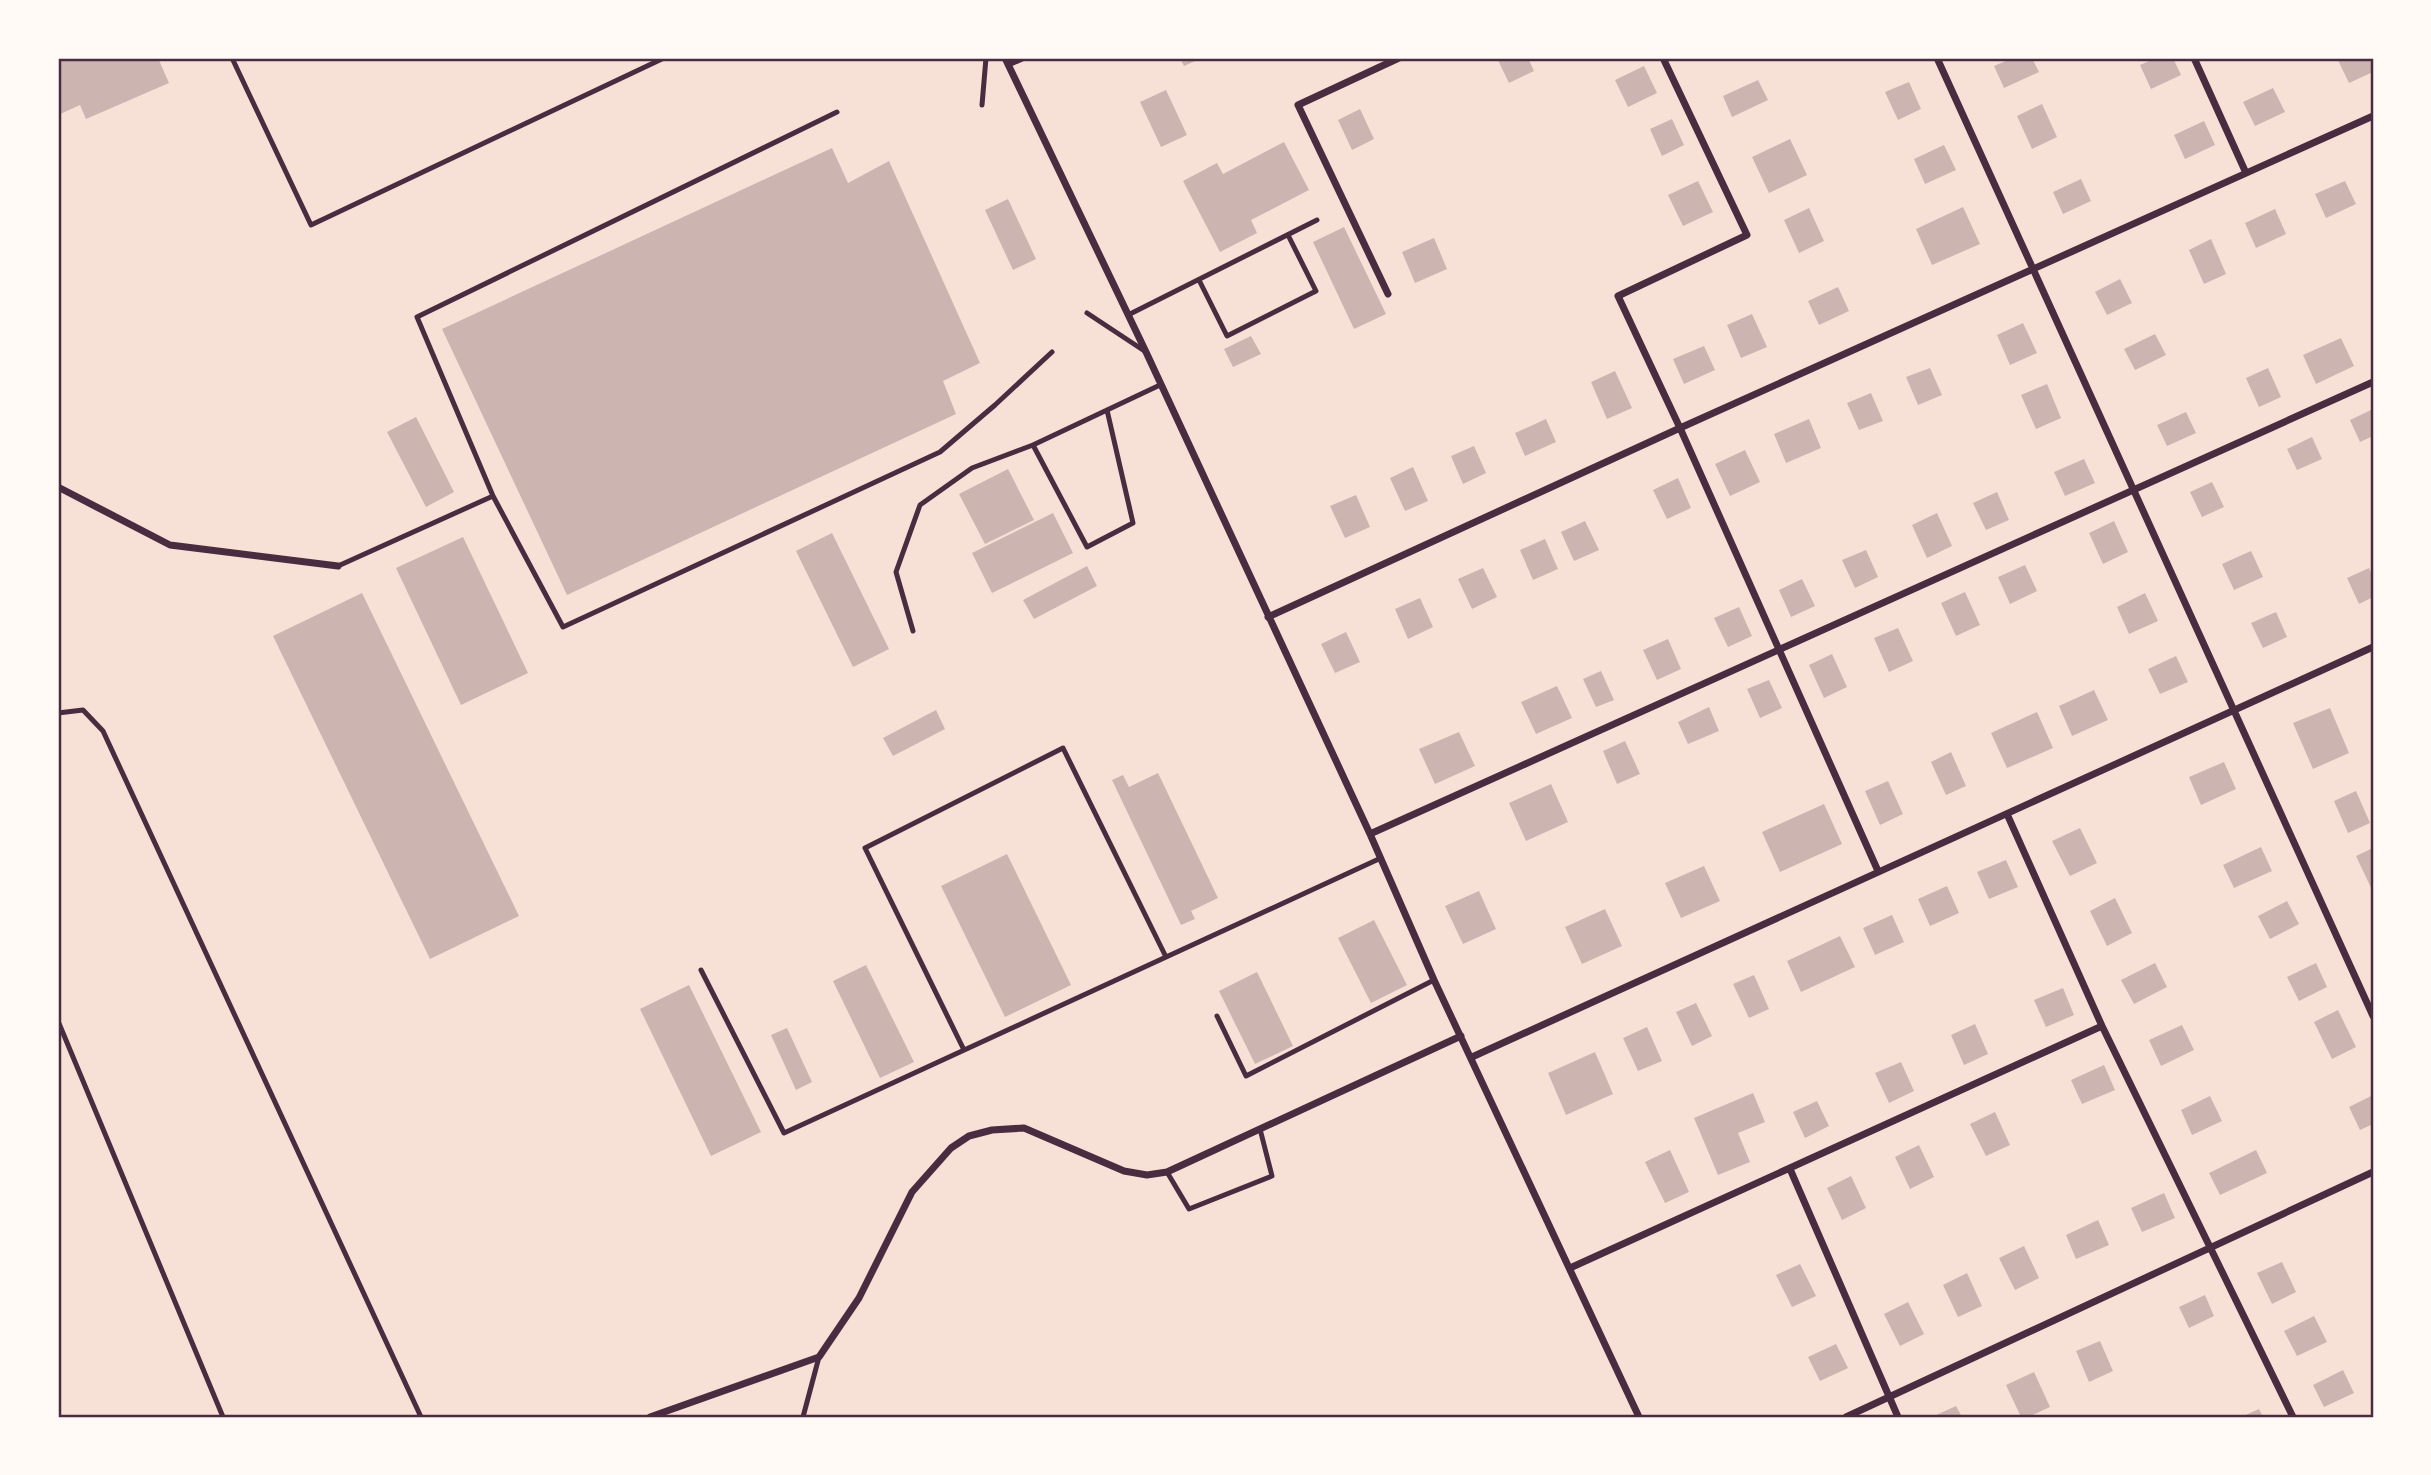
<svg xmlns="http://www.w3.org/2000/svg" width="2431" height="1475" viewBox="0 0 2431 1475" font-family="Helvetica,sans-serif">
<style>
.building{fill:#ccb4b1}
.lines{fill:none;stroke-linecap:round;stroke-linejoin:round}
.service{stroke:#4a2c40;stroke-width:5}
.minor{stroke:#4a2c40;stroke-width:7}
.neatline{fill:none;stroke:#4a2c40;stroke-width:2.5}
</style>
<rect width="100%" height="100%" fill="#f7e1d7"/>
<!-- building -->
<path class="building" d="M58,58h100l11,25 -83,36 -6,-14 -22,10z
M1180,58h22l-18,8z
M1497,58h31l6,13 -25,12z
M2013,58h19l7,14 -35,16 -10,-22z
M2156,58h17l8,17 -30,14 -11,-24z
M2337,58h33l3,14 -24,11z
M1644,66l13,27 -29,14 -13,-27z
M1758,80l10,20 -36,17 -9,-21z
M1909,82l12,27 -23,11 -13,-28z
M2273,88l12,24 -30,14 -12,-24z
M1166,90l21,45 -26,12 -21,-45z
M2042,104l15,33 -25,12 -15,-33z
M1360,109l14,30 -22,11 -14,-30z
M1672,119l12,26 -22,11 -12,-27z
M2204,121l11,24 -30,14 -11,-24z
M1790,139l17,36 -38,18 -17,-36z
M1284,142l25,48 -58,30 6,13 -37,19 -37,-71 34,-18 6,11z
M1944,145l12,25 -31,14 -11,-25z
M832,148l16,35 41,-22 91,202 -37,18 13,33 -389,181 -125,-266z
M2081,179l10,22 -28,13 -10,-22z
M1698,181l15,31 -30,14 -15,-31z
M2345,181l11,23 -30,14 -11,-24z
M1008,199l28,60 -23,11 -28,-60z
M1963,207l17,37 -48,21 -16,-36z
M1809,208l15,33 -25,12 -15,-33z
M2275,209l11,25 -30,14 -11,-25z
M1344,227l42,87 -32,15 -41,-87z
M1434,238l13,31 -32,14 -13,-31z
M2211,239l15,35 -22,10 -15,-34z
M2120,279l12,24 -25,12 -12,-23z
M1838,287l11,24 -30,14 -11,-24z
M1752,314l15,33 -26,11 -14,-33z
M2023,323l14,30 -27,12 -13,-30z
M2155,334l11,21 -31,15 -11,-21z
M1251,336l10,18 -28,13 -9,-18z
M2341,338l13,28 -38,18 -13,-29z
M1704,346l11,24 -31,14 -11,-25z
M1930,368l12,27 -24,10 -12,-28z
M2268,368l13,29 -22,10 -13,-29z
M1615,371l17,37 -25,11 -16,-37z
M2047,384l14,34 -25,11 -15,-34z
M1871,393l12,28 -24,9 -12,-27z
M2373,409v27l-13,6 -10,-22z
M2186,412l10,21 -29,13 -10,-21z
M416,417l38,75 -28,15 -39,-75z
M1546,419l10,23 -31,14 -10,-23z
M1809,419l12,29 -35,15 -12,-29z
M2312,437l10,22 -25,11 -10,-21z
M1474,446l12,27 -23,11 -12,-28z
M1745,450l15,32 -30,14 -15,-32z
M2084,459l11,24 -30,13 -11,-24z
M1413,467l15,34 -23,10 -15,-33z
M1008,469l26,51 -49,24 -26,-50z
M1678,478l13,30 -24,11 -14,-29z
M2212,482l12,25 -22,10 -12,-25z
M1997,492l12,28 -23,10 -13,-27z
M1356,495l14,32 -25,11 -15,-32z
M1053,513l20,40 -81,40 -20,-40z
M1937,513l15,33 -25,12 -15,-33z
M1585,521l14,29 -25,11 -13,-29z
M2114,521l14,31 -25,12 -14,-31z
M832,533l57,116 -36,18 -57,-116z
M463,537l65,136 -67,32 -65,-137z
M1545,539l13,30 -25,11 -13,-30z
M1866,550l12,27 -23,11 -13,-28z
M2251,551l12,26 -29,13 -12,-26z
M2025,565l12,26 -27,13 -12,-27z
M1087,566l10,20 -63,33 -11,-19z
M1483,568l14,29 -25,12 -14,-30z
M2369,568l4,9v20l-14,7 -12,-26z
M1802,579l13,27 -24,11 -12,-27z
M1965,592l15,33 -24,11 -15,-33z
M362,593l157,323 -89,43 -157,-323z
M2145,593l13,28 -29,13 -12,-27z
M1420,598l13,29 -25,12 -13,-30z
M1739,607l13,29 -24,11 -14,-29z
M2276,612l11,25 -24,11 -12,-25z
M1898,628l15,33 -24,11 -15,-34z
M1346,632l14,30 -25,11 -14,-29z
M1668,639l13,30 -24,11 -14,-30z
M1832,654l15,33 -23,11 -15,-33z
M2176,656l12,26 -28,12 -12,-25z
M1601,671l13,29 -18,7 -13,-28z
M1769,680l13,28 -22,10 -13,-29z
M1557,686l15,32 -36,16 -15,-32z
M2094,690l14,30 -36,16 -13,-30z
M1709,707l10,24 -31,13 -10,-22z
M2330,708l19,45 -36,16 -20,-46z
M936,710l9,19 -52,27 -10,-18z
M2037,712l16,36 -46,20 -16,-35z
M1459,732l16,34 -40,18 -16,-35z
M1625,741l15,33 -23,10 -14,-33z
M1951,752l15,34 -20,9 -15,-33z
M2224,762l12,27 -35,16 -12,-28z
M1158,773l60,125 -27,13 4,8 -14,6 -69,-145 11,-5 6,12z
M1888,781l15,33 -23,11 -15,-34z
M1551,784l17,38 -42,19 -17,-38z
M2356,791l14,32 -22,10 -14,-32z
M1824,804l18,40 -62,28 -18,-40z
M2080,828l17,35 -27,13 -18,-35z
M2261,847l11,24 -38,17 -11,-23z
M2373,848v44l-17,-36z
M1007,854l64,131 -66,32 -64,-131z
M2006,860l12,27 -29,12 -12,-27z
M1704,866l16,35 -39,17 -16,-35z
M1947,886l12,27 -29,13 -12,-27z
M1479,891l17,38 -33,15 -18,-38z
M2115,898l17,35 -25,13 -17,-35z
M2287,901l12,23 -29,15 -12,-23z
M1605,909l17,37 -40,18 -17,-37z
M1892,915l12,27 -29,13 -12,-27z
M1374,920l33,65 -36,18 -33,-65z
M1840,936l15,31 -54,25 -14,-31z
M2155,963l12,24 -33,17 -13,-24z
M2316,963l11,24 -28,14 -12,-24z
M866,965l48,97 -34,16 -47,-97z
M1257,972l36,74 -38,18 -36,-73z
M1754,975l15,34 -20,9 -16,-34z
M689,985l72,147 -50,24 -71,-147z
M2063,988l11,27 -28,12 -12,-27z
M1696,1003l16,33 -20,10 -16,-34z
M2338,1010l18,37 -24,12 -18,-37z
M1975,1024l13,30 -24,11 -13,-30z
M2182,1025l12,25 -33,16 -12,-26z
M1647,1027l15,34 -24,10 -15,-33z
M787,1028l25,54 -16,8 -25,-55z
M1595,1052l18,42 -47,21 -18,-42z
M1901,1062l13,29 -25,12 -14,-30z
M2104,1065l11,25 -33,14 -11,-24z
M1753,1093l12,29 -27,11 12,29 -32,13 -24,-57z
M2373,1095v29l-13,6 -11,-23z
M2210,1096l12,25 -30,14 -11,-25z
M1817,1101l12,25 -24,12 -12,-26z
M1995,1112l15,33 -24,11 -16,-32z
M1919,1145l15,32 -24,12 -15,-32z
M1670,1150l19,42 -24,11 -20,-41z
M2256,1150l11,23 -47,22 -11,-22z
M1851,1176l15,32 -24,12 -15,-32z
M2164,1193l11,25 -33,14 -11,-24z
M2098,1220l11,25 -33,14 -10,-24z
M2024,1246l15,32 -24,12 -16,-32z
M2282,1262l14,30 -24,12 -15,-31z
M1800,1264l16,32 -24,11 -16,-32z
M1967,1273l15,33 -24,11 -15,-32z
M2205,1295l9,21 -25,12 -10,-21z
M1908,1302l16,32 -24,12 -16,-32z
M2314,1316l13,26 -30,14 -13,-25z
M2100,1341l13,30 -24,11 -13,-31z
M1836,1344l12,24 -28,13 -12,-24z
M2343,1370l11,23 -30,14 -11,-22z
M2034,1372l16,35 -22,10h-7l-15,-32z
M1956,1406l6,11h-30z
M2259,1409l4,8h-22z"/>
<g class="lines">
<!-- service -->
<path class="service" d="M232,58l79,167 353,-167
M982,105l4,-47
M1199,280l28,56 89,-45 -28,-56
M1087,313l59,39
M1128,315l189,-95
M1107,410l26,113 -46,24 -54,-102 127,-60
M493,496l-76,-179 420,-205
M338,566l155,-70 70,131 377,-175 55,-47 57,-53
M913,631l-17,-59 24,-67 52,-37 61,-23
M58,713l25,-3 20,21 318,686
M701,970l83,163 597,-275
M1217,1016l29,60 188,-96
M58,1021l165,396
M964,1050l-99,-202 198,-100 103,209
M1167,1172l22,37 83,-33 -12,-47
M803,1417l16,-60"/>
<!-- minor -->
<path class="minor" d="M1005,58l141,294 224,482 64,146 205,437
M1663,58l84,177 -129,61 62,132 198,443
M1937,58c147,319 289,640 436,958
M2194,58l52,115
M1008,64l14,-6
M1388,294l-90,-189 101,-47
M58,487l112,58 168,21
M1268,617l412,-189 693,-312
M2007,814l95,212 191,391
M1370,834l1003,-452
M1472,1057l901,-410
M1790,1169l108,248
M1570,1268l532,-242
M650,1417l169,-60 40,-59 53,-106 39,-44 18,-12 23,-6 32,-2 100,43 23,4 20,-3 294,-136
M1846,1417l527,-245"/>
</g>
<!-- border -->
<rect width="2431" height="1475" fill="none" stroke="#fffaf5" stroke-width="119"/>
<rect x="60" y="60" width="2312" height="1356" class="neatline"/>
</svg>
